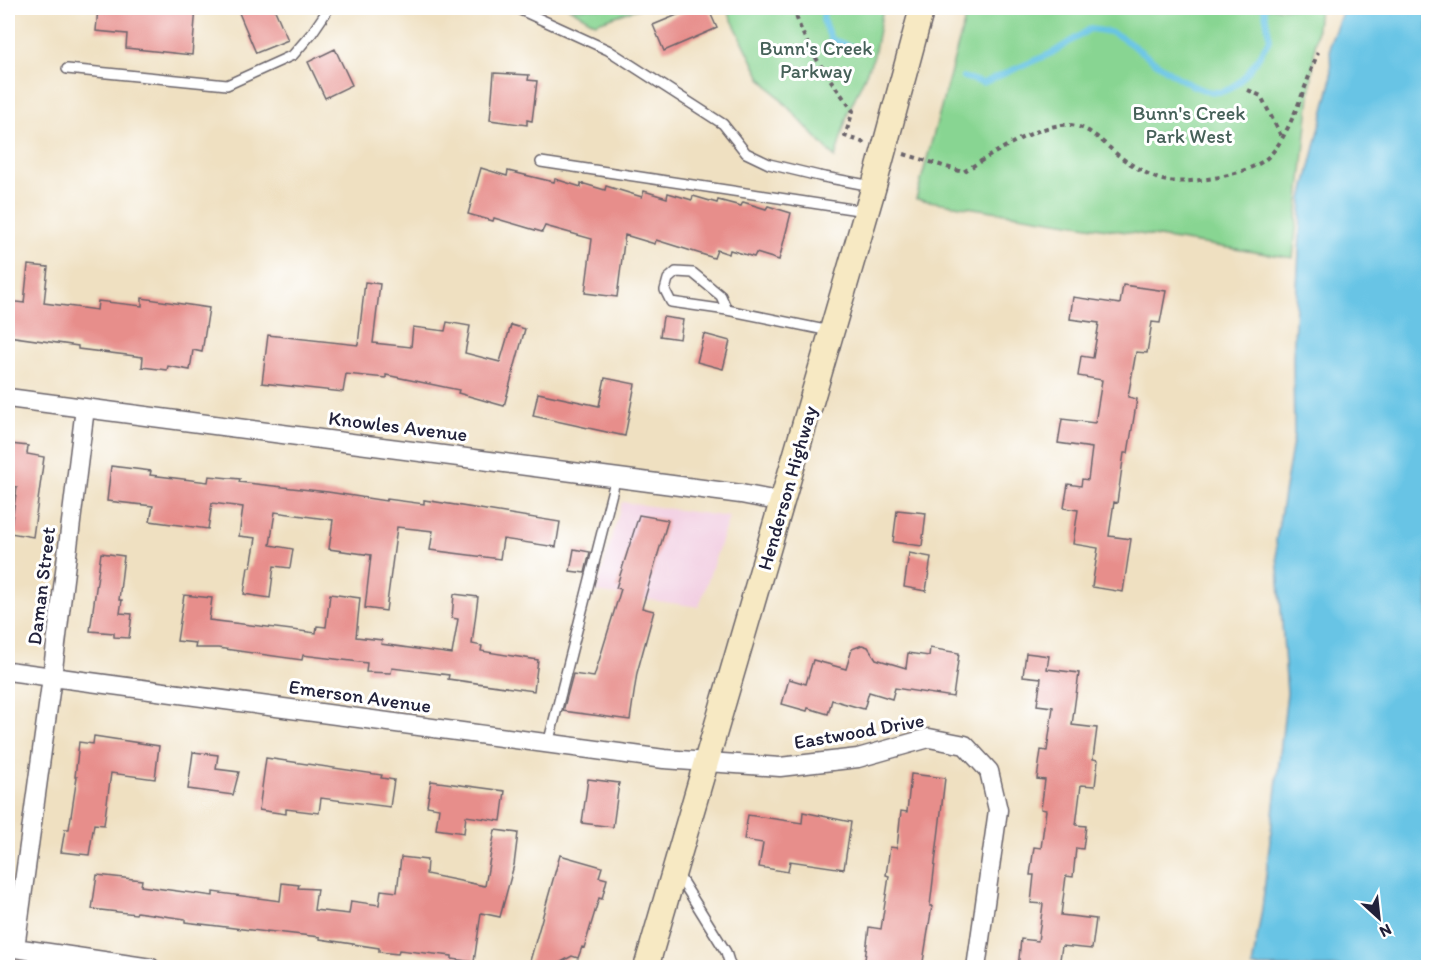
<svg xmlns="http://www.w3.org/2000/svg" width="1436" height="975" viewBox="0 0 1436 975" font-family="Itim,sans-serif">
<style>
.built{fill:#f2cfe2}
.green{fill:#88d592;stroke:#557c66;stroke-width:1.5}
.water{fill:#68c4e5;stroke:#457390;stroke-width:1.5}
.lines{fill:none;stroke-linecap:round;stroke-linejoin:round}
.stream{stroke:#68c4e5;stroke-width:6}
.building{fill:#e78e8b}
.service-casing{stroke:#6a646a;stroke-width:12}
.minor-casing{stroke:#6a646a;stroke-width:21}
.secondary-casing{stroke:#6a646a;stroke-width:27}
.path{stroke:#6a646a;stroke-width:4;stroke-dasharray:4.5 4.5;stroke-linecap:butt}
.service{stroke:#fff;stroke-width:9}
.minor{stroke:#fff;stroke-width:18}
.secondary{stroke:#f7e9c3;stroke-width:24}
.labels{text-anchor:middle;stroke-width:6;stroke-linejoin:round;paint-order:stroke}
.park-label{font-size:20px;fill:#466159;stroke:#fff}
.street-label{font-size:20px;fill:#22223b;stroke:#fff}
</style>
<rect width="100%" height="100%" fill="#fff"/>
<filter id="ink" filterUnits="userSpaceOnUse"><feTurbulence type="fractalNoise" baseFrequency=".0167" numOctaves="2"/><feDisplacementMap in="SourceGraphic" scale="12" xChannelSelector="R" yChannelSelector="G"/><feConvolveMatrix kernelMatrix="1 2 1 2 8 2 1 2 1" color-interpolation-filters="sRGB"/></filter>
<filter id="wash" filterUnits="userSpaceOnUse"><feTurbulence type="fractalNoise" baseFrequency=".008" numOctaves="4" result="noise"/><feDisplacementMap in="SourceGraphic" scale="24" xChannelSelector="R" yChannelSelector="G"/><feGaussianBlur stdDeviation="1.35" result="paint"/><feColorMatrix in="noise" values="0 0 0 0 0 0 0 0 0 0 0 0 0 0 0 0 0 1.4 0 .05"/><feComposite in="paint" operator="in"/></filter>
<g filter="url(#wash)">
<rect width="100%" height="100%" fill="#efe0c1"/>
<!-- built -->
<path class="built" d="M622,502l107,15 -30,90 -103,-15z"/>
<!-- green -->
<path class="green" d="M569,8h71l-45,15z
M726,8h157l-9,48 -26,57 -13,45 -74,-80z
M968,8h351l-26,250 -377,-59z"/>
<!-- water -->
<path class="water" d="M1344,8h84v959h-176l10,-58 25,-216 -11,-153 18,-104 -1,-79 9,-158 29,-117 -1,-39z"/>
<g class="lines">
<!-- stream -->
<path class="stream" d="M824,8l-1,12 8,19 26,10
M963,77l20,6 69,-30 38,-24c9,1 20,2 27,6 26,14 83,71 112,54 18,-10 30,-33 41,-50l-6,-31"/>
</g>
<g id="blocks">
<!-- building -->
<path class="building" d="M98,8h98l-4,47 -66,-7 1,-14 -31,-3z
M237,8h37l14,32 -32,13z
M694,8h14l9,20 -53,23 -11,-26z
M335,49l17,36 -27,13 -17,-36z
M494,73l35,2 -1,5 9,1 -5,40 -5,-1v5l-37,-5z
M481,168l26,8 1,-5 46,11 1,-3 26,8v-4l24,7 1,-4 36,11 2,-6 23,7 1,-5 24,7 1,-4 24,7 1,-3 23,6 2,-4 23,7 2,-3 23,7 -12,47 -23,-7 -2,4 -24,-7 -1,4 -12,-4 -3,8 -58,-18 -1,4 -30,-9 -8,62 -32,-4 7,-54 -47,-13 -3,6 -48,-14 -1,3 -25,-7z
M28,265l20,2 -4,36 53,7 1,-9 44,5v-8l67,10 -7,44 -9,-2 -3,20 -22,-4 -1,4 -25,-3 1,-10 -65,-8v-3l-70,-10v-35l16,2z
M365,282l15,2 -7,59 38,4 2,-20 32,4 2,-9 23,4 -5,27 35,9 11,-37 14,4 -21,77 -46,-13 1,-3 -73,-15v3l-40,-4 -3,18 -81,-9 6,-48 90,10z
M1123,285l43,6 -6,32 -8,-1 -5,31 -11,-1 -8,45 9,2 -9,54h-4l-7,50 -3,-1 -5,34 22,3 -8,53 -31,-5 6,-39 -25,-4 5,-34 -14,-2 4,-24 13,2 1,-7 6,1 4,-32 -34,-5 4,-24 33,4 7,-43 -24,-4 3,-20 12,2 6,-35 -29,-4 3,-22 47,7z
M663,317l20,3 -3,19 -20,-3z
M704,334l26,7 -7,28 -26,-7z
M605,378l30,6 -10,52 -92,-20 5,-23 61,13z
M10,444l18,2 -1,8 17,3 -11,80 -23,-4 7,-46 -9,-2z
M111,466l40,5 -1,4 58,7 1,-6 31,3 -1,3 89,10 58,9 1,-2 37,5v-4l136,22 -4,25 -53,-8 -3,20 -70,-9 3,-19 -36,-4 -11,84 -21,-3 6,-53 -42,-6 4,-29 -58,-8 -5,33 23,4 -3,19 -16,-2 -4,32 -26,-4 4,-27h3l5,-29 -17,-2 4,-29 -31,-4 -4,26 -58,-8 3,-15 -46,-5z
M897,510l29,3 -4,33 -29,-4z
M639,515l29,5 -26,88 12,3 -17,62 -7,47 -67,-9 10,-37 21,3 27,-88 -5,-1z
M574,549l16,3 -5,21 -15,-2z
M101,553l23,3 -5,44h3l-2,13 12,1 -3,24 -15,-1v-4l-24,-2z
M909,553l22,4 -5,34 -22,-4z
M330,594l30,4 -4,39 26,3 -1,4 71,10 6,-35 -6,-1 2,-24 24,3 -6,47 10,2 -1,5 57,9 -4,31 -86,-12 1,-4 -57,-7 -1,5 -25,-1 1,-9 -64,-8 -1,5 -84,-12h-23l1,-5 -19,-2 7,-46 28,3 -3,22 107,13 1,-7 9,1z
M862,645l6,2 8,12 30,9 2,-15 21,3 1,-8 29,5 -6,44 -58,-9 -3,11 -23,-7 -5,17 -32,-9 -4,14 -20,-6 -1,3 -25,-7 7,-25 17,5 7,-24 33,9 6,-20z
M1026,653l23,3 -2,13 32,4 -7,52 25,3 -4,31 5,1 -3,26 -14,-1 -5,40 10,1 -3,23 -7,-1 -3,29 -7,-1 -5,39 35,4 -4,30 -30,-3 -3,20 -13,-1 -1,3h-27l3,-29 17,2 5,-37 -12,-1 3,-28h-4l4,-28 7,1 5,-38 -5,-1 4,-29 -8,-1 4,-29 6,1 6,-44 -16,-2 4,-27 -18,-2z
M94,736l65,10 -4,33 -44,-6 -7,52 -10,-1 -5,31 -28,-3 4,-23h4l8,-52h-2l4,-35 14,2z
M193,752l25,3 -2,14 23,3 -6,23 -45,-6z
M266,758l116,17 -1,3 13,2 -4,27 -69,-9 -2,15 -33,-4v5l-27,-4z
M911,774l34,4 -15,128h2l-10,62h-58l5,-41 12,2 8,-53 -3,-1 4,-28 7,1 4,-37 6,1z
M588,779l31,4 -6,44 -31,-4z
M431,781l74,10 -4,30 -35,-5 -2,17 -28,-4 3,-21 -12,-2z
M803,812l48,10 -7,47 -54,-8 -2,11 -29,-5 4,-24 -19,-3 4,-25 54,8z
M495,830l23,3 -4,32 -14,52 -19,-4 -7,49 -22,-3v-3l-53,-6 -1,4 -19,-2v-4l-59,-9v-2l-53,-6v1l-82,-10v-3l-48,-7 -1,2 -44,-5 5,-34 45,5 -1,6 72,10v-4l67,9 2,-18 17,2 -1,3 19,1 -3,21 35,4 2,-13 28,4 2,-15 16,2 4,-35 26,3 -1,14 59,12z
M560,855l42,12 -3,10 8,2 -5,20 -3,-1 -15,50 -2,-1 -4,11 -6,-2 -13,7 -1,5h-30z"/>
</g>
</g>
<g filter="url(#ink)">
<use href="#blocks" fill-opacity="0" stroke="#6a646a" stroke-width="1.5"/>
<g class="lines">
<!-- service casing -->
<g class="service-casing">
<path id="service" d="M516,8l92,42 115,74 23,29 23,11 50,12 53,10
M67,69l160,16 66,-30 19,-22 17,-25
M541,162l324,49
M727,310l-6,-14 -28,-23 -17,-1 -8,7 -3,11 6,12 56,8 103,21
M548,744l68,-267
M677,873l49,79 5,16"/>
</g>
<!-- minor casing -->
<g class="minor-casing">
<path id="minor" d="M8,398l733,96 42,8
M8,671l656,88 116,8 78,-9 71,-20 36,7 24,26 9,39 -22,158
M8,947l143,21
M15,948l37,-271 33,-269"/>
</g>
<!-- secondary casing -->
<g class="secondary-casing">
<path id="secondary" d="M646,968l228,-782 48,-178"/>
</g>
<!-- path -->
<path class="path" d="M794,8c9,38 37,72 59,103l-8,25 20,7
M1248,90l13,6 21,42
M904,154l59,18c27,-16 66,-43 98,-47 29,-3 44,22 65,36 11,7 28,18 41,20 24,3 81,-6 100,-23 22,-19 40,-78 51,-106"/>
<!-- service -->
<use href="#service" class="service"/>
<!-- minor -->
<use href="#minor" class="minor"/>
<!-- secondary -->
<use href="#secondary" class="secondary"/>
</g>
</g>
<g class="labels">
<!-- park labels -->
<g class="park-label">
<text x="816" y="55">Bunn's Creek<tspan x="816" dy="23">Parkway</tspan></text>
<text x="1189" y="120">Bunn's Creek<tspan x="1189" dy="23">Park West</tspan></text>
</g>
<!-- street labels -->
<g class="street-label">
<text transform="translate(398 426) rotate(7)" y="7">Knowles Avenue</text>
<text transform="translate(787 488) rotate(-74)" y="7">Henderson Highway</text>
<text transform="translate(41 586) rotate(-83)" y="7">Daman Street</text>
<text transform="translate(360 696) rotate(8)" y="7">Emerson Avenue</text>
<text transform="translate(859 731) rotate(-10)" y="7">Eastwood Drive</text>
</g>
</g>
<!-- margin -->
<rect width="1436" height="975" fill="none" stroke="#fff" stroke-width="30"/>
<!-- north arrow -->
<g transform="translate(1379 918) rotate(153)" stroke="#ffffff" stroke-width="4.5" paint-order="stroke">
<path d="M0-4.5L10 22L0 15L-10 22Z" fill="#22223b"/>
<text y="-9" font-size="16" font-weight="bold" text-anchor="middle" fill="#22223b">N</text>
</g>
</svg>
